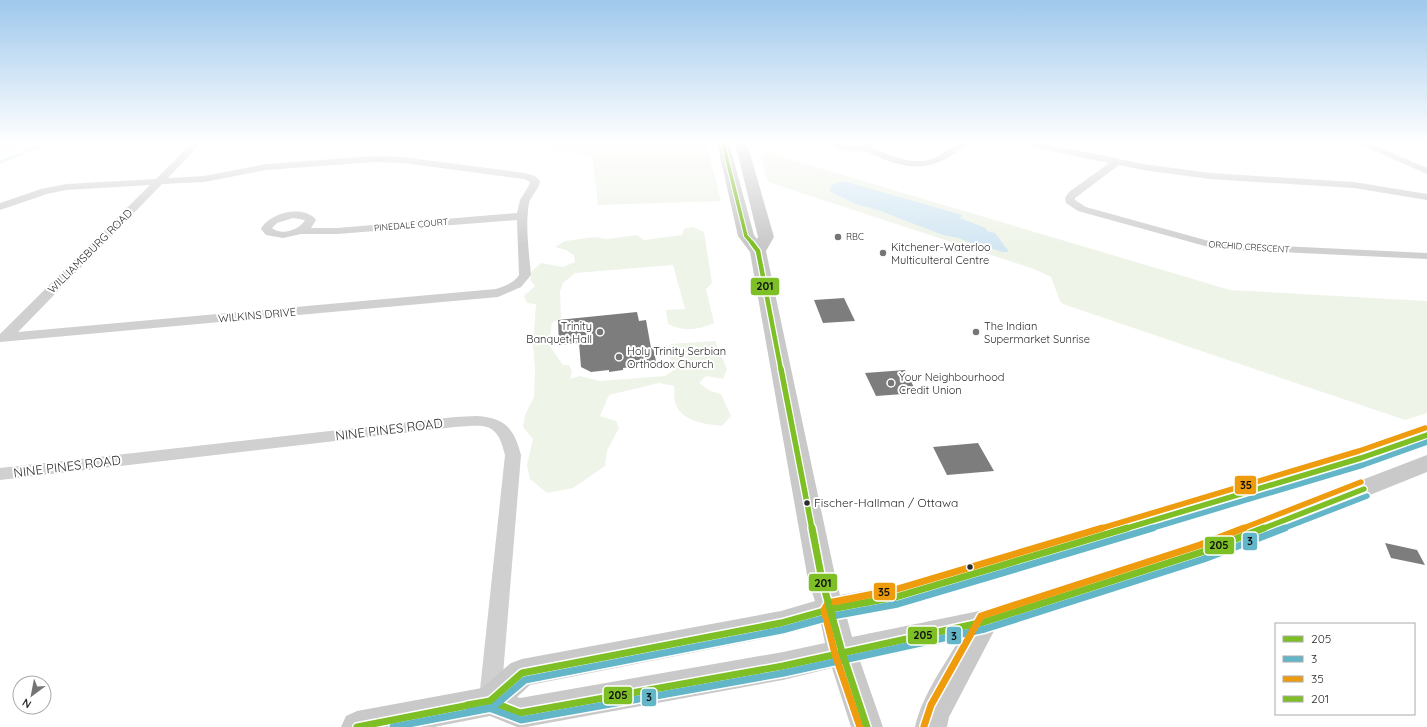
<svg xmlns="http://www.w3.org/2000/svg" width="1427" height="727" viewBox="0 0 1427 727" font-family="Quicksand,sans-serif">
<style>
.green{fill:#eff4e9}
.water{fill:#d3e7f3}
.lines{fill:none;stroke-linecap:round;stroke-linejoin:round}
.stream{stroke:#d3e7f3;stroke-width:3}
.building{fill:#7d7d7d}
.minor{fill:#d0d0d0;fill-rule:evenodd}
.secondary{fill:#c9c9c9;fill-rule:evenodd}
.bus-1-far1-casing{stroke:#fff;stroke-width:8}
.bus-1-casing{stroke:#fff;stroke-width:10}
.bus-2-far1-casing{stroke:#fff;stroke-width:8}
.bus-2-casing{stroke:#fff;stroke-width:10}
.bus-3-far1-casing{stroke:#fff;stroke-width:8}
.bus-3-casing{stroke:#fff;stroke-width:10}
.bus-4-far3-casing{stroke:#fff;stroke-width:5.5}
.bus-4-far2-casing{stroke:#fff;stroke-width:7}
.bus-4-far1-casing{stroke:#fff;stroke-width:8}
.bus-4-casing{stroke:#fff;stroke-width:10}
.bus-1-far1{stroke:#7ebf26;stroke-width:5.5}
.bus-1{stroke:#7ebf26;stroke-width:7}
.bus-2-far1{stroke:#62b6c7;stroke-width:5.5}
.bus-2{stroke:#62b6c7;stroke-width:7}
.bus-3-far1{stroke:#ee9b0e;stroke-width:5.5}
.bus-3{stroke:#ee9b0e;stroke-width:7}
.bus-4-far3{stroke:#7ebf26;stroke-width:3.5}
.bus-4-far2{stroke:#7ebf26;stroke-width:4.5}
.bus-4-far1{stroke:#7ebf26;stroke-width:5.5}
.bus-4{stroke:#7ebf26;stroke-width:7}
.poi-dot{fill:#757575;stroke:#fff;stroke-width:1.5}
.bus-dot{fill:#2b2b2b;stroke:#fff;stroke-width:1.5}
.labels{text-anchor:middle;stroke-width:4;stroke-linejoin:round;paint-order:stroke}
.far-street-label{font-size:9px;fill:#2b2b2b;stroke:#fff}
.far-poi-label{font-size:9px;fill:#2b2b2b;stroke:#fff;text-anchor:start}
.poi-label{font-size:11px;fill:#2b2b2b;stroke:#fff;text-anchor:start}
.street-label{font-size:11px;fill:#2b2b2b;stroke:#fff}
.near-bus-label{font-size:12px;fill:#2b2b2b;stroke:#fff;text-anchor:start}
.near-street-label{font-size:13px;fill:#2b2b2b;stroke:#fff}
.line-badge{stroke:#fff;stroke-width:1.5}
.pale-badge-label{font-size:11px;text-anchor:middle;font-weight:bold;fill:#111}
</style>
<rect width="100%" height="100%" fill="#fff"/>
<!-- green -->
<path class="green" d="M0,143h33l-33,13z
M502,143h204l15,58 -123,4 -6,-49z
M759,150l471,140 197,11v112l-22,7 -342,-116 -3,-3 -9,-24 -17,-8 -266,-87z
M693,227l11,5 8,51 -6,6 8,34c-16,7 -29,9 -46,1l-2,-14 19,-1 -12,-44 -98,8 -12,10 -3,8 1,27 -9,5 -3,22 14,20h6l3,7 -2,7 10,-3 20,5 65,-5 12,-8 -8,-11 2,-13 44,-3 12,28 -4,10 -17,-3 -7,7 11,8 11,3 10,22 -9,10c-16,-2 -39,-4 -46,-21 -3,-6 -1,-13 -2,-19l-15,-3 -50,12 -9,21 16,5 3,7 -12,23 -2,15 -32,22 -26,5 -17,-14 -3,-14 6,-26 -10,-12 2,-12 9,-18 1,-28 -2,-23 3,-42 -9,-1 -3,-7 11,-10 -5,-6 2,-9 9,-8 22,4 12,-5 -1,-7 -8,-5 -11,-3 10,-6 30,-4 12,2 30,-4 7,5 38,-5 2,-6z"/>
<!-- water -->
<path class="water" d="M843,181l119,34 -2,3 26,10 1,3 8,2 14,19h-7l-15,-5 -5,1 -23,-10 -16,-3 -65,-25 -22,-6 -27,-13 3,-6z"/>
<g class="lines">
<!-- stream -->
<path class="stream" d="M0,162l48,-19"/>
</g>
<!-- building -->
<path class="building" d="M844,298l11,23 -32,2 -9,-23z
M637,312l2,9 7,-1 5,28h2l3,13 -8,1 1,3 -26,3v2l-14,2v-2l-18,2 -10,-5 -2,-24 -20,2 -1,-25z
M905,370l12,23 -41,3 -11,-23z
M978,443l16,28 -47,4 -14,-28z
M1385,543l32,7 8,15 -34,-7z"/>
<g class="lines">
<!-- minor -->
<path class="minor" d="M192,143h9l-33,35 36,-2 62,-12 109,-8 28,1 122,16 10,3 5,5c-1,9 -9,14 -11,22 -4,24 0,48 2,72l-10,12 -23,10 -498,45v-8l150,-149 -84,5 -19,4 -47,16v-7l41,-14 25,-5 90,-5zM375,162l28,1 121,16 6,3 -2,5 -8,13 -3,13 -180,15h-26l5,-8c-12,-16 -47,-7 -55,9l5,6 17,3 18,-4h36l180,-14 2,55c-5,8 -14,11 -23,14l-478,43 144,-148 42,-2 62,-12zM293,218l12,2c-6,10 -23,16 -33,8l5,-5z
M831,143c8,0 15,3 23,3 6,1 12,-3 19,-3l-3,4c20,8 44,21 66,10 14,-7 17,-14 33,-14 -4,4 -10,7 -15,11 -24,16 -42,15 -69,6 -7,-3 -16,-9 -23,-9 -11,-1 -23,2 -31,-8z
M1024,143h18l101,21 67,9 144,9 73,12v6l-73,-12 -144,-9 -67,-9 -24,-5 -44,33v2l11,7 130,36 211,10v6l-211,-10 -138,-38 -12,-8 -1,-5 4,-6 40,-29 -81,-17z
M1357,143h12l58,25v6z
M477,416c28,2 37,12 44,39l-20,244 -3,7 -8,3 -8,-3 -3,-7 26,-244c-8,-34 -20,-30 -50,-28l-455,53v-12l455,-51z"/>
<!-- secondary -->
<path class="secondary" d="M717,143h12l25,92 3,4 1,-2 -23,-94h12l27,94 -8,14 70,329 4,15 56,-10 457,-133 74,-25v16l-58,21 -473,145 -49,9 5,19 132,-27 211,-66 232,-89v17l-216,87 -217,72 -45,86 -2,10h-32c7,-31 28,-60 44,-87l-99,21 23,66h-32l-19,-59 -49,12 -257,47h-9l-27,-11 -56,11h-93l5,-11 11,-5 125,-23 29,-25 11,-4 259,-48 34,-10 -7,-21 -58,-328 -12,-16zM821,624l4,19 -42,9 -263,46 -3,-1 13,-12 251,-50z"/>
<!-- bus-1-far1 casing -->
<g class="bus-1-far1-casing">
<path id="bus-1-far1" d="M1124,529l237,-71 66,-23
M1262,529l102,-40"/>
</g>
<!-- bus-1 casing -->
<g class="bus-1-casing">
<path id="bus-1" d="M467,705l23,-4 30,12 263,-47 201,-44 218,-70 62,-24
M357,727l133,-26 32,-28 259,-50 50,-14 65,-12 231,-69"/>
</g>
<!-- bus-2-far1 casing -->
<g class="bus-2-far1-casing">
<path id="bus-2-far1" d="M1149,529l214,-64 64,-23
M1282,529l85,-33"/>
</g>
<!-- bus-2 casing -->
<g class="bus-2-casing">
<path id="bus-2" d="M468,712l21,-4 32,12 263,-47 201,-44 219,-70 81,-31
M393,727l99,-19 33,-28 257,-50 51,-14 65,-12 255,-76"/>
</g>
<!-- bus-3-far1 casing -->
<g class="bus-3-far1-casing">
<path id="bus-3-far1" d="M1099,529l260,-78 66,-23
M1241,529l120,-47"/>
</g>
<!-- bus-3 casing -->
<g class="bus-3-casing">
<path id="bus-3" d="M924,726l7,-21 50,-89 219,-71 44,-17
M860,727l-25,-73 -11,-44 4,-7 66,-13 208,-62"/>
</g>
<!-- bus-4-far3 casing -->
<g class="bus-4-far3-casing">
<path id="bus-4-far3" d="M723,143l23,93 7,8"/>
</g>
<!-- bus-4-far2 casing -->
<g class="bus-4-far2-casing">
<path id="bus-4-far2" d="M752,243l6,8 23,119"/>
</g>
<!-- bus-4-far1 casing -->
<g class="bus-4-far1-casing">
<path id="bus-4-far1" d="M781,369l31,160"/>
</g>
<!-- bus-4 casing -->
<g class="bus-4-casing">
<path id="bus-4" d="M812,528l10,52 20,72 25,75"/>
</g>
<!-- bus-1-far1 -->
<use href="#bus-1-far1" class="bus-1-far1"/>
<!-- bus-1 -->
<use href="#bus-1" class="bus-1"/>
<!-- bus-2-far1 -->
<use href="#bus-2-far1" class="bus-2-far1"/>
<!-- bus-2 -->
<use href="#bus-2" class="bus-2"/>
<!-- bus-3-far1 -->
<use href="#bus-3-far1" class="bus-3-far1"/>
<!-- bus-3 -->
<use href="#bus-3" class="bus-3"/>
<!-- bus-4-far3 -->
<use href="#bus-4-far3" class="bus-4-far3"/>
<!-- bus-4-far2 -->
<use href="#bus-4-far2" class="bus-4-far2"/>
<!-- bus-4-far1 -->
<use href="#bus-4-far1" class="bus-4-far1"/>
<!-- bus-4 -->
<use href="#bus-4" class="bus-4"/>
</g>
<!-- sky -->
<linearGradient id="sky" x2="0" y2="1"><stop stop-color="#9fc8ec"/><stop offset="0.58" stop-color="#fff"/><stop offset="1" stop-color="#fff" stop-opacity="0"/></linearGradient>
<rect width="1427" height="245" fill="url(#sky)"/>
<!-- markers -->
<g class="poi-dot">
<circle cx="838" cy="237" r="4"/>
<circle cx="883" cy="253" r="4"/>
<circle cx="600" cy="332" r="4"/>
<circle cx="976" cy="332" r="4"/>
<circle cx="619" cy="357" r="4"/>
<circle cx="891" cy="383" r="4"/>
</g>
<g class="bus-dot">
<circle cx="807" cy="503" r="3.5"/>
<circle cx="970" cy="567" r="3.5"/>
</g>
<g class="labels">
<!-- far-street labels -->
<g class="far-street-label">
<text transform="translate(411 225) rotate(-5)" y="3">PINEDALE COURT</text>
<text transform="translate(1249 247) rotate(4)" y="3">ORCHID CRESCENT</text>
</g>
<!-- far-poi labels -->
<g class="far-poi-label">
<text x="846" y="240">RBC</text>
</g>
<!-- poi labels -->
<g class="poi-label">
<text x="891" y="251">Kitchener-Waterloo<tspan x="891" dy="13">Multiculteral Centre</tspan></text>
<text x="592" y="330" text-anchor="end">Trinity<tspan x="592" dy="13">Banquet Hall</tspan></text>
<text x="984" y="330">The Indian<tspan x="984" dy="13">Supermarket Sunrise</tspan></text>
<text x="627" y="355">Holy Trinity Serbian<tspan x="627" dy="13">Orthodox Church</tspan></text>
<text x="899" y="381">Your Neighbourhood<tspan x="899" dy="13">Credit Union</tspan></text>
</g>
<!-- street labels -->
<g class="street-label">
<text transform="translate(90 251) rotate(-45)" y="4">WILLIAMSBURG ROAD</text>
<text transform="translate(257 315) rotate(-5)" y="4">WILKINS DRIVE</text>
</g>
<!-- near-bus labels -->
<g class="near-bus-label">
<text x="814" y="507">Fischer-Hallman / Ottawa</text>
</g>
<!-- near-street labels -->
<g class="near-street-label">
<text transform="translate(389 429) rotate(-7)" y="5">NINE PINES ROAD</text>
<text transform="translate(67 466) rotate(-7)" y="5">NINE PINES ROAD</text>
</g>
</g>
<g class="line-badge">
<rect x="750" y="277" width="30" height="19" rx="4" fill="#7ebf26"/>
<rect x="1234" y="475" width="23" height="20" rx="4" fill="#ee9b0e"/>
<rect x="1242" y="532" width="16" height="19" rx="4" fill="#62b6c7"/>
<rect x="1204" y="536" width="31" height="19" rx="4" fill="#7ebf26"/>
<rect x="808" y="573" width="30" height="19" rx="4" fill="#7ebf26"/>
<rect x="873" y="582" width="23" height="19" rx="4" fill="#ee9b0e"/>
<rect x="907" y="626" width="31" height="19" rx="4" fill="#7ebf26"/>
<rect x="946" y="626" width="16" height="19" rx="4" fill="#62b6c7"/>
<rect x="603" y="686" width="30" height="19" rx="4" fill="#7ebf26"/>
<rect x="641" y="688" width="16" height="19" rx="4" fill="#62b6c7"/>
</g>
<g class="pale-badge-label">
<text x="765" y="290">201</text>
<text x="1246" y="489">35</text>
<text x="1250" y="545">3</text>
<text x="1219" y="549">205</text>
<text x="823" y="587">201</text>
<text x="884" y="596">35</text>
<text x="923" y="639">205</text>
<text x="954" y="640">3</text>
<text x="618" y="699">205</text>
<text x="649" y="701">3</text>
</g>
<!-- legend -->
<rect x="1275" y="623" width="140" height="92" fill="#ffffff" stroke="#aaaaaa"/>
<rect x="1283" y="636" width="20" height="6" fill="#7ebf26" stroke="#aaaaaa"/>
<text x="1311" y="643" font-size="12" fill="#2b2b2b">205</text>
<rect x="1283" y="656" width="20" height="6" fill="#62b6c7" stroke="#aaaaaa"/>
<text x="1311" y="663" font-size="12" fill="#2b2b2b">3</text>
<rect x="1283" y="676" width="20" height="6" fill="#ee9b0e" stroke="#aaaaaa"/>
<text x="1311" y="683" font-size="12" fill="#2b2b2b">35</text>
<rect x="1283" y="696" width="20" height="6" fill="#7ebf26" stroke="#aaaaaa"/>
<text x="1311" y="703" font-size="12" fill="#2b2b2b">201</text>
<!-- north arrow -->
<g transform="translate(32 695) rotate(212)"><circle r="19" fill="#ffffff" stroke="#aaaaaa"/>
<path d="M0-3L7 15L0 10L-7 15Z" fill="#757575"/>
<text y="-6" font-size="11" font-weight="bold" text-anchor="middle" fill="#2b2b2b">N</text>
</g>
</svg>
